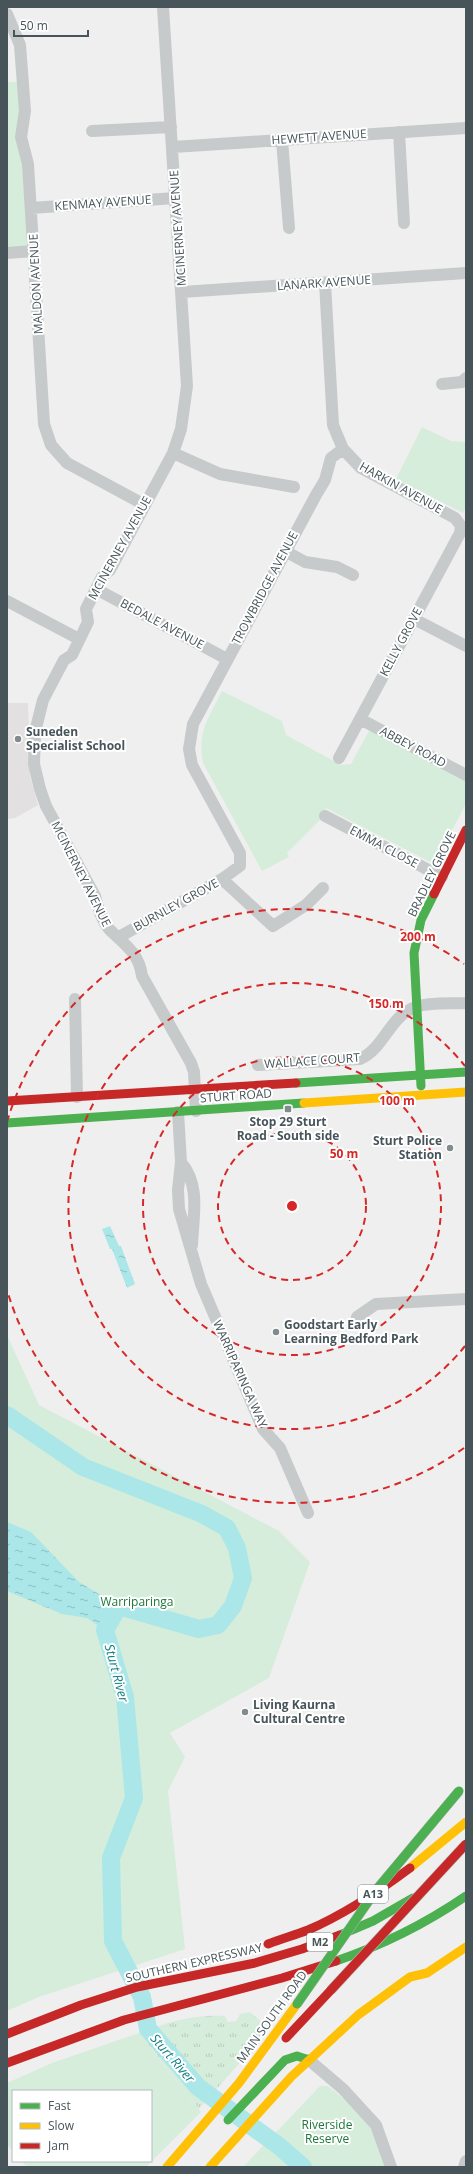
<svg xmlns="http://www.w3.org/2000/svg" width="473" height="2174" viewBox="0 0 473 2174" font-family="'Open Sans',sans-serif">
<style>
.education{fill:#e2e0e1}
.grass{fill:url(#grass-tufts)}
.green{fill:#d5edda}
.water{fill:url(#water-ripples)}
.lines{fill:none;stroke-linecap:round;stroke-linejoin:round}
.river{stroke:#abe7e9;stroke-width:18}
.street{stroke:#c6cacb;stroke-width:12}
.fast{stroke:#4caf50;stroke-width:9}
.slow{stroke:#ffc107;stroke-width:9}
.jam{stroke:#c62828;stroke-width:9}
.fast-bridge-casing{stroke:#b5bbbe;stroke-width:10;stroke-linecap:butt}
.jam-bridge-casing{stroke:#b5bbbe;stroke-width:10;stroke-linecap:butt}
.fast-bridge{stroke:#4caf50;stroke-width:9}
.jam-bridge{stroke:#c62828;stroke-width:9}
.ring{fill:none;stroke:#d62828;stroke-width:2;stroke-dasharray:7 5}
.poi-dot{fill:#828b8e;stroke:#fff;stroke-width:1.5}
.labels{text-anchor:middle;stroke-width:4;stroke-linejoin:round;paint-order:stroke}
.shield{fill:#fff;stroke:#7e888c;stroke-width:1}
.shield-label{font-size:11px;font-weight:bold;fill:#47555a}
.street-label{font-size:12px;fill:#47555a;stroke:#fff}
.poi-label{font-size:12px;font-weight:bold;fill:#47555a;stroke:#fff;text-anchor:start}
.park-label{font-size:12px;fill:#1c7839;stroke:#fff}
.water-label{font-size:13px;font-style:italic;fill:#138083;stroke:#fff}
.centre{fill:#d62828;stroke:#fff;stroke-width:2}
.ring-label{font-size:12px;text-anchor:middle;font-weight:bold;fill:#d62828;stroke:#fff;stroke-width:4;stroke-linejoin:round;paint-order:stroke}
</style>
<defs>
<pattern id="grass-tufts" width="24" height="20" patternUnits="userSpaceOnUse"><rect width="24" height="20" fill="#d5edda"/><path d="M3 7l-1-3M5 7V3M7 7l1-3M15 17l-1-3M17 17v-4M19 17l1-3" fill="none" stroke="#b8cdbd"/></pattern>
<pattern id="water-ripples" width="26" height="14" patternUnits="userSpaceOnUse"><rect width="26" height="14" fill="#abe7e9"/><path d="M2 4q2-2 4 0t4 0M15 11q2-2 4 0t4 0" fill="none" stroke="#8dbec0"/></pattern>
</defs>
<rect width="100%" height="100%" fill="#f0efef"/>
<!-- education -->
<path class="education" d="M7,703h21l2,73 8,29 -23,13 -8,1z"/>
<!-- grass -->
<path class="grass" d="M250,2012l17,15 -23,31 -45,51 -60,-76c28,-11 56,-19 86,-17l3,6 8,-1 4,-7z"/>
<!-- green -->
<path class="green" d="M7,82h13l11,166 -24,2z
M422,427l29,14 15,1v64l-3,7 -67,-34z
M222,691l60,30 4,14 55,30 10,-1 19,-35 96,52v23l-32,60 -108,-56 -6,12 -33,33 2,4 -27,14 -59,-108c-6,-31 6,-46 19,-72z
M7,1335l32,70 240,126 31,31 -41,116 -99,55 15,24 -17,34 17,158 -146,48 -32,14z
M139,2033l62,79 -55,55h-119l-6,-6h130v-70h-138v60l-6,-6v-62l45,-20z
M320,2086h8c17,14 39,30 48,51 4,9 6,20 9,30h-142z"/>
<!-- water -->
<path class="water" d="M110,1226l9,20h2l14,38 -8,4 -15,-39h-2l-8,-20z
M7,1522l24,10 48,50 40,24 -14,24 -18,-12 -25,-4 -55,-23z"/>
<g class="lines">
<!-- river -->
<path class="river" d="M7,1415l76,52 119,47 25,14 10,20 6,30 -10,28 -15,19 -19,4 -80,-23 -14,24 20,67 9,101 -23,60 2,83 29,56 6,32 50,58 81,59 24,21"/>
<!-- street -->
<path class="street" d="M163,7l24,379 -6,43 -8,24 -63,117 -8,7 -16,32 2,13 -16,33 -8,5 -21,40 -8,32 -1,32 6,25 6,17 49,90c3,11 7,26 15,34 15,15 29,23 32,46l49,87 3,9 2,39
M7,14l13,31 5,66 -4,26 7,27 16,260 7,21 16,18 78,42
M92,131l79,-4
M399,132l5,91
M282,140l7,88
M173,147l293,-19
M31,208l144,-10
M7,253l27,-2
M325,283l8,142 10,24 18,19 94,50 6,8 -1,7 -121,225
M182,292l284,-19
M442,384l20,-2 4,-4
M173,453l47,21 74,13
M285,551l20,11 32,5 16,8
M96,589l131,70
M7,601l72,38
M414,619l52,27
M360,719l106,56
M325,816l117,61
M222,879l18,-13v-13l-48,-88 -3,-16 4,-25 123,-229 9,-15 6,-22 12,-9
M119,937l103,-58 51,47 33,-21 17,-17
M75,999l2,98
M258,1065l102,-6c24,-10 30,-44 56,-52 13,-5 36,-3 50,-4
M178,1112l3,50 -3,28 1,19 22,75 62,145 17,19 28,65
M181,1162c20,24 12,54 11,83
M357,1317l19,-13 90,-5
M309,2060l34,29 33,36 15,42
M464,2167l2,-6"/>
<!-- fast -->
<path class="fast" d="M296,1083l170,-11
M421,1086l-7,-133 7,-33 13,-26
M7,1123l297,-20
M340,1935l33,-14 40,-23
M336,1961c47,-16 89,-37 130,-65
M228,2120l57,-60 12,-4 12,4"/>
<!-- slow -->
<path class="slow" d="M304,1103l162,-11
M410,1868l56,-46
M167,2167l72,-84 58,-79
M210,2167l81,-90 67,-62 52,-38 17,-4 39,-26"/>
<!-- jam -->
<path class="jam" d="M434,894l32,-64
M7,1101l289,-18
M268,1944c13,-5 27,-9 40,-14 37,-16 70,-38 102,-62
M7,2034l74,-29 56,-18 118,-24 47,-14 38,-14
M286,2038l45,-48
M7,2063l117,-43 158,-42 54,-17"/>
<!-- fast-bridge casing -->
<g class="fast-bridge-casing">
<path id="fast-bridge" d="M297,2004l80,-115 82,-98"/>
</g>
<!-- jam-bridge casing -->
<g class="jam-bridge-casing">
<path id="jam-bridge" d="M331,1990l135,-146"/>
</g>
<!-- fast-bridge -->
<use href="#fast-bridge" class="fast-bridge"/>
<!-- jam-bridge -->
<use href="#jam-bridge" class="jam-bridge"/>
</g>
<!-- distance rings -->
<g class="ring">
<circle cx="292" cy="1206" r="74"/>
<circle cx="292" cy="1206" r="149"/>
<path d="M465 1346A223 223 0 1 1 465 1066"/>
<path d="M464 1448A297 297 0 0 1 7 1290M7 1122A297 297 0 0 1 464 964"/>
</g>
<!-- markers -->
<g class="poi-dot">
<circle cx="18" cy="739" r="4"/>
<rect x="284" y="1105" width="8" height="8" rx="2"/>
<circle cx="450" cy="1148" r="4"/>
<circle cx="276" cy="1332" r="4"/>
<circle cx="245" cy="1712" r="4"/>
</g>
<g class="labels">
<!-- shield labels -->
<g class="shield">
<rect x="358" y="1885" width="30" height="18" rx="3"/>
<rect x="307" y="1933" width="26" height="18" rx="3"/>
</g>
<g class="shield-label">
<text x="373" y="1898">A13</text>
<text x="320" y="1946">M2</text>
</g>
<!-- street labels -->
<g class="street-label">
<text transform="translate(319 137) rotate(-4)" y="4">HEWETT AVENUE</text>
<text transform="translate(103 203) rotate(-4)" y="4">KENMAY AVENUE</text>
<text transform="translate(178 228) rotate(-94)" y="4">MCINERNEY AVENUE</text>
<text transform="translate(324 283) rotate(-4)" y="4">LANARK AVENUE</text>
<text transform="translate(36 284) rotate(-93)" y="4">MALDON AVENUE</text>
<text transform="translate(401 488) rotate(29)" y="4">HARKIN AVENUE</text>
<text transform="translate(120 548) rotate(-61)" y="4">MCINERNEY AVENUE</text>
<text transform="translate(265 588) rotate(-62)" y="4">TROWBRIDGE AVENUE</text>
<text transform="translate(162 624) rotate(28)" y="4">BEDALE AVENUE</text>
<text transform="translate(401 642) rotate(-62)" y="4">KELLY GROVE</text>
<text transform="translate(413 747) rotate(28)" y="4">ABBEY ROAD</text>
<text transform="translate(384 847) rotate(28)" y="4">EMMA CLOSE</text>
<text transform="translate(81 874) rotate(63)" y="4">MCINERNEY AVENUE</text>
<text transform="translate(432 874) rotate(-64)" y="4">BRADLEY GROVE</text>
<text transform="translate(176 905) rotate(-29)" y="4">BURNLEY GROVE</text>
<text transform="translate(312 1061) rotate(-4)" y="4">WALLACE COURT</text>
<text transform="translate(236 1096) rotate(-4)" y="4">STURT ROAD</text>
<text transform="translate(240 1374) rotate(66)" y="4">WARRIPARINGA WAY</text>
<text transform="translate(194 1963) rotate(-13)" y="4">SOUTHERN EXPRESSWAY</text>
<text transform="translate(272 2017) rotate(-54)" y="4">MAIN SOUTH ROAD</text>
</g>
<!-- poi labels -->
<g class="poi-label">
<text x="26" y="736">Suneden<tspan x="26" dy="14">Specialist School</tspan></text>
<text x="288" y="1126" text-anchor="middle">Stop 29 Sturt<tspan x="288" dy="14">Road - South side</tspan></text>
<text x="442" y="1145" text-anchor="end">Sturt Police<tspan x="442" dy="14">Station</tspan></text>
<text x="284" y="1329">Goodstart Early<tspan x="284" dy="14">Learning Bedford Park</tspan></text>
<text x="253" y="1709">Living Kaurna<tspan x="253" dy="14">Cultural Centre</tspan></text>
</g>
<!-- park labels -->
<g class="park-label">
<text x="137" y="1606">Warriparinga</text>
<text x="327" y="2129">Riverside<tspan x="327" dy="14">Reserve</tspan></text>
</g>
<!-- water labels -->
<g class="water-label">
<text transform="translate(117 1673) rotate(75)" y="5">Sturt River</text>
<text transform="translate(173 2058) rotate(49)" y="5">Sturt River</text>
</g>
</g>
<circle cx="292" cy="1206" r="6" class="centre"/>
<g class="ring-label">
<text x="418" y="941">200 m</text>
<text x="386" y="1008">150 m</text>
<text x="397" y="1105">100 m</text>
<text x="344" y="1158">50 m</text>
</g>
<!-- border -->
<rect width="473" height="2174" fill="none" stroke="#47555a" stroke-width="16"/>
<!-- legend -->
<rect x="12" y="2090" width="140" height="72" fill="#ffffff" stroke="#b5bbbd"/>
<rect x="20" y="2103" width="20" height="6" fill="#4caf50" stroke="#b5bbbd"/>
<text x="48" y="2110" font-size="12" fill="#47555a">Fast</text>
<rect x="20" y="2123" width="20" height="6" fill="#ffc107" stroke="#b5bbbd"/>
<text x="48" y="2130" font-size="12" fill="#47555a">Slow</text>
<rect x="20" y="2143" width="20" height="6" fill="#c62828" stroke="#b5bbbd"/>
<text x="48" y="2150" font-size="12" fill="#47555a">Jam</text>
<!-- scale -->
<path d="M14 30v6h74v-6" fill="none" stroke="#47555a" stroke-width="2"/>
<text x="20" y="30" font-size="12" fill="#47555a" stroke="#ffffff" stroke-width="3" paint-order="stroke">50 m</text>
</svg>
